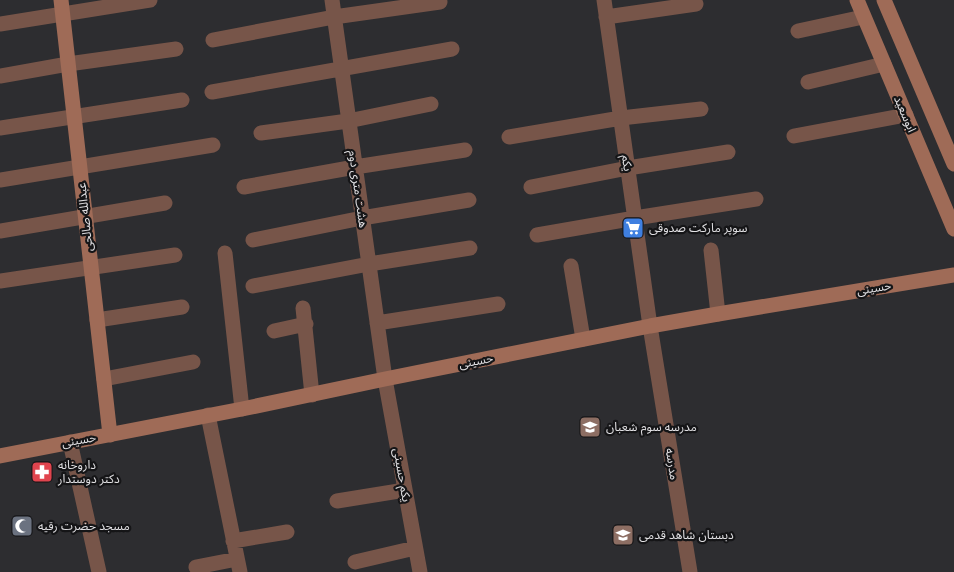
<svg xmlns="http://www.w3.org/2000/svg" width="954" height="572" viewBox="0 0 954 572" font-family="'DM Sans','Noto Sans Arabic',sans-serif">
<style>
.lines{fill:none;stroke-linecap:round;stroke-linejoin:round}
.street{stroke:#775549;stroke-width:15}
.secondary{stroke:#9f6b57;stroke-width:15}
.labels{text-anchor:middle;stroke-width:4.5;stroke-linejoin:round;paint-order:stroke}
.street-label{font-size:12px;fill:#e2e1e4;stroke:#151517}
.poi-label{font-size:12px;fill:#e2e1e4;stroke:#151517;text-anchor:start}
</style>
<rect width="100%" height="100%" fill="#2d2d30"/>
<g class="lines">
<!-- street -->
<path class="street" d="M332,0l53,379 35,193
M604,0l46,326 40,246
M606,17l90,-13
M0,24l150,-24
M798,31l65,-14
M213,40l121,-23 106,-15
M0,76l68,-12 108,-15
M808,82l76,-18
M212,92l240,-43
M0,128l182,-28
M261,133l87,-12 83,-17
M794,136l112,-21
M509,137l112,-19 80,-9
M0,180l213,-35
M244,187l111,-20 110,-17
M531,187l97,-19 100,-16
M0,231l165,-28
M537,235l98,-17 121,-19
M253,240l109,-22 107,-18
M711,250l7,64
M225,253l17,156
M571,266l12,73
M0,281l175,-26
M253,286l116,-22 101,-16
M303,308l9,87
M97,320l85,-13
M377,323l121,-19
M274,331l32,-7
M104,379l89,-17
M208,415l32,157
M70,442l29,130
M337,501l68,-11
M233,541l54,-9
M355,562l60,-14
M196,567l41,-8"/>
<!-- secondary -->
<path class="secondary" d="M61,0l49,435
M857,0l97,229
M884,0l70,164
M0,456l242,-47 143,-30 265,-53 68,-12 236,-39"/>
</g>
<!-- icons -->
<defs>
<g id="supermarket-square" transform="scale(1.125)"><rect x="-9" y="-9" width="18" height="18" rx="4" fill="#3f7fe0" stroke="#151517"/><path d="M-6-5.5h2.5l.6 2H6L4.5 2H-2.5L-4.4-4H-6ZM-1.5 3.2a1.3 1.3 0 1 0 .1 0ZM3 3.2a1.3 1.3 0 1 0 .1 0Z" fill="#fff"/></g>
<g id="school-square" transform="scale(1.125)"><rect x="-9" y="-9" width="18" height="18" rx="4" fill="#8d6e63" stroke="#151517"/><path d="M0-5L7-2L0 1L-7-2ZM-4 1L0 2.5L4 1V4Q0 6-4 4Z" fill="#fff"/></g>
<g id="pharmacy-square" transform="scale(1.125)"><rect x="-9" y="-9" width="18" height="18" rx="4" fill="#e0444e" stroke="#151517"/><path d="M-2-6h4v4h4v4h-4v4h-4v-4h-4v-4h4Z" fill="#fff"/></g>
<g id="mosque-square" transform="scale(1.125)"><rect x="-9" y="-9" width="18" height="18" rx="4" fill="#6b7280" stroke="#151517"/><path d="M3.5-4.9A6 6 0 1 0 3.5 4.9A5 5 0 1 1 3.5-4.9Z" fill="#fff"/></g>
</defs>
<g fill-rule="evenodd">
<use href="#supermarket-square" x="633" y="228"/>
<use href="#school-square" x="590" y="427"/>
<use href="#pharmacy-square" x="42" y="472"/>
<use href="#mosque-square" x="22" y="526"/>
<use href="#school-square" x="623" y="535"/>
</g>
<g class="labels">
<!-- street labels -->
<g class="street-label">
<text transform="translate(905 114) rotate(67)" y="4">ابوسعید</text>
<text transform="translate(627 163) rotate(82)" y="4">یکم</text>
<text transform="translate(358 189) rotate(82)" y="4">هشت متری دوم</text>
<text transform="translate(85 217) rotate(-96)" y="4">عبدالله صالحی</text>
<text transform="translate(874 288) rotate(-9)" y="4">حسینی</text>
<text transform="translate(476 361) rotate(-11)" y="4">حسینی</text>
<text transform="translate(79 440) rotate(-10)" y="4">حسینی</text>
<text transform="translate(672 464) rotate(81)" y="4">مدرسه</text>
<text transform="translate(402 475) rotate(80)" y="4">یکم حسینی</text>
</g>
<!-- poi labels -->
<g class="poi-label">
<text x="649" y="232">سوپر مارکت صدوقی</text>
<text x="606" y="431">مدرسه سوم شعبان</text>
<text x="58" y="469">داروخانه<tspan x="58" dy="14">دکتر دوستدار</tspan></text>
<text x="38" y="530">مسجد حضرت رقیه</text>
<text x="639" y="539">دبستان شاهد قدمی</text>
</g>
</g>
</svg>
